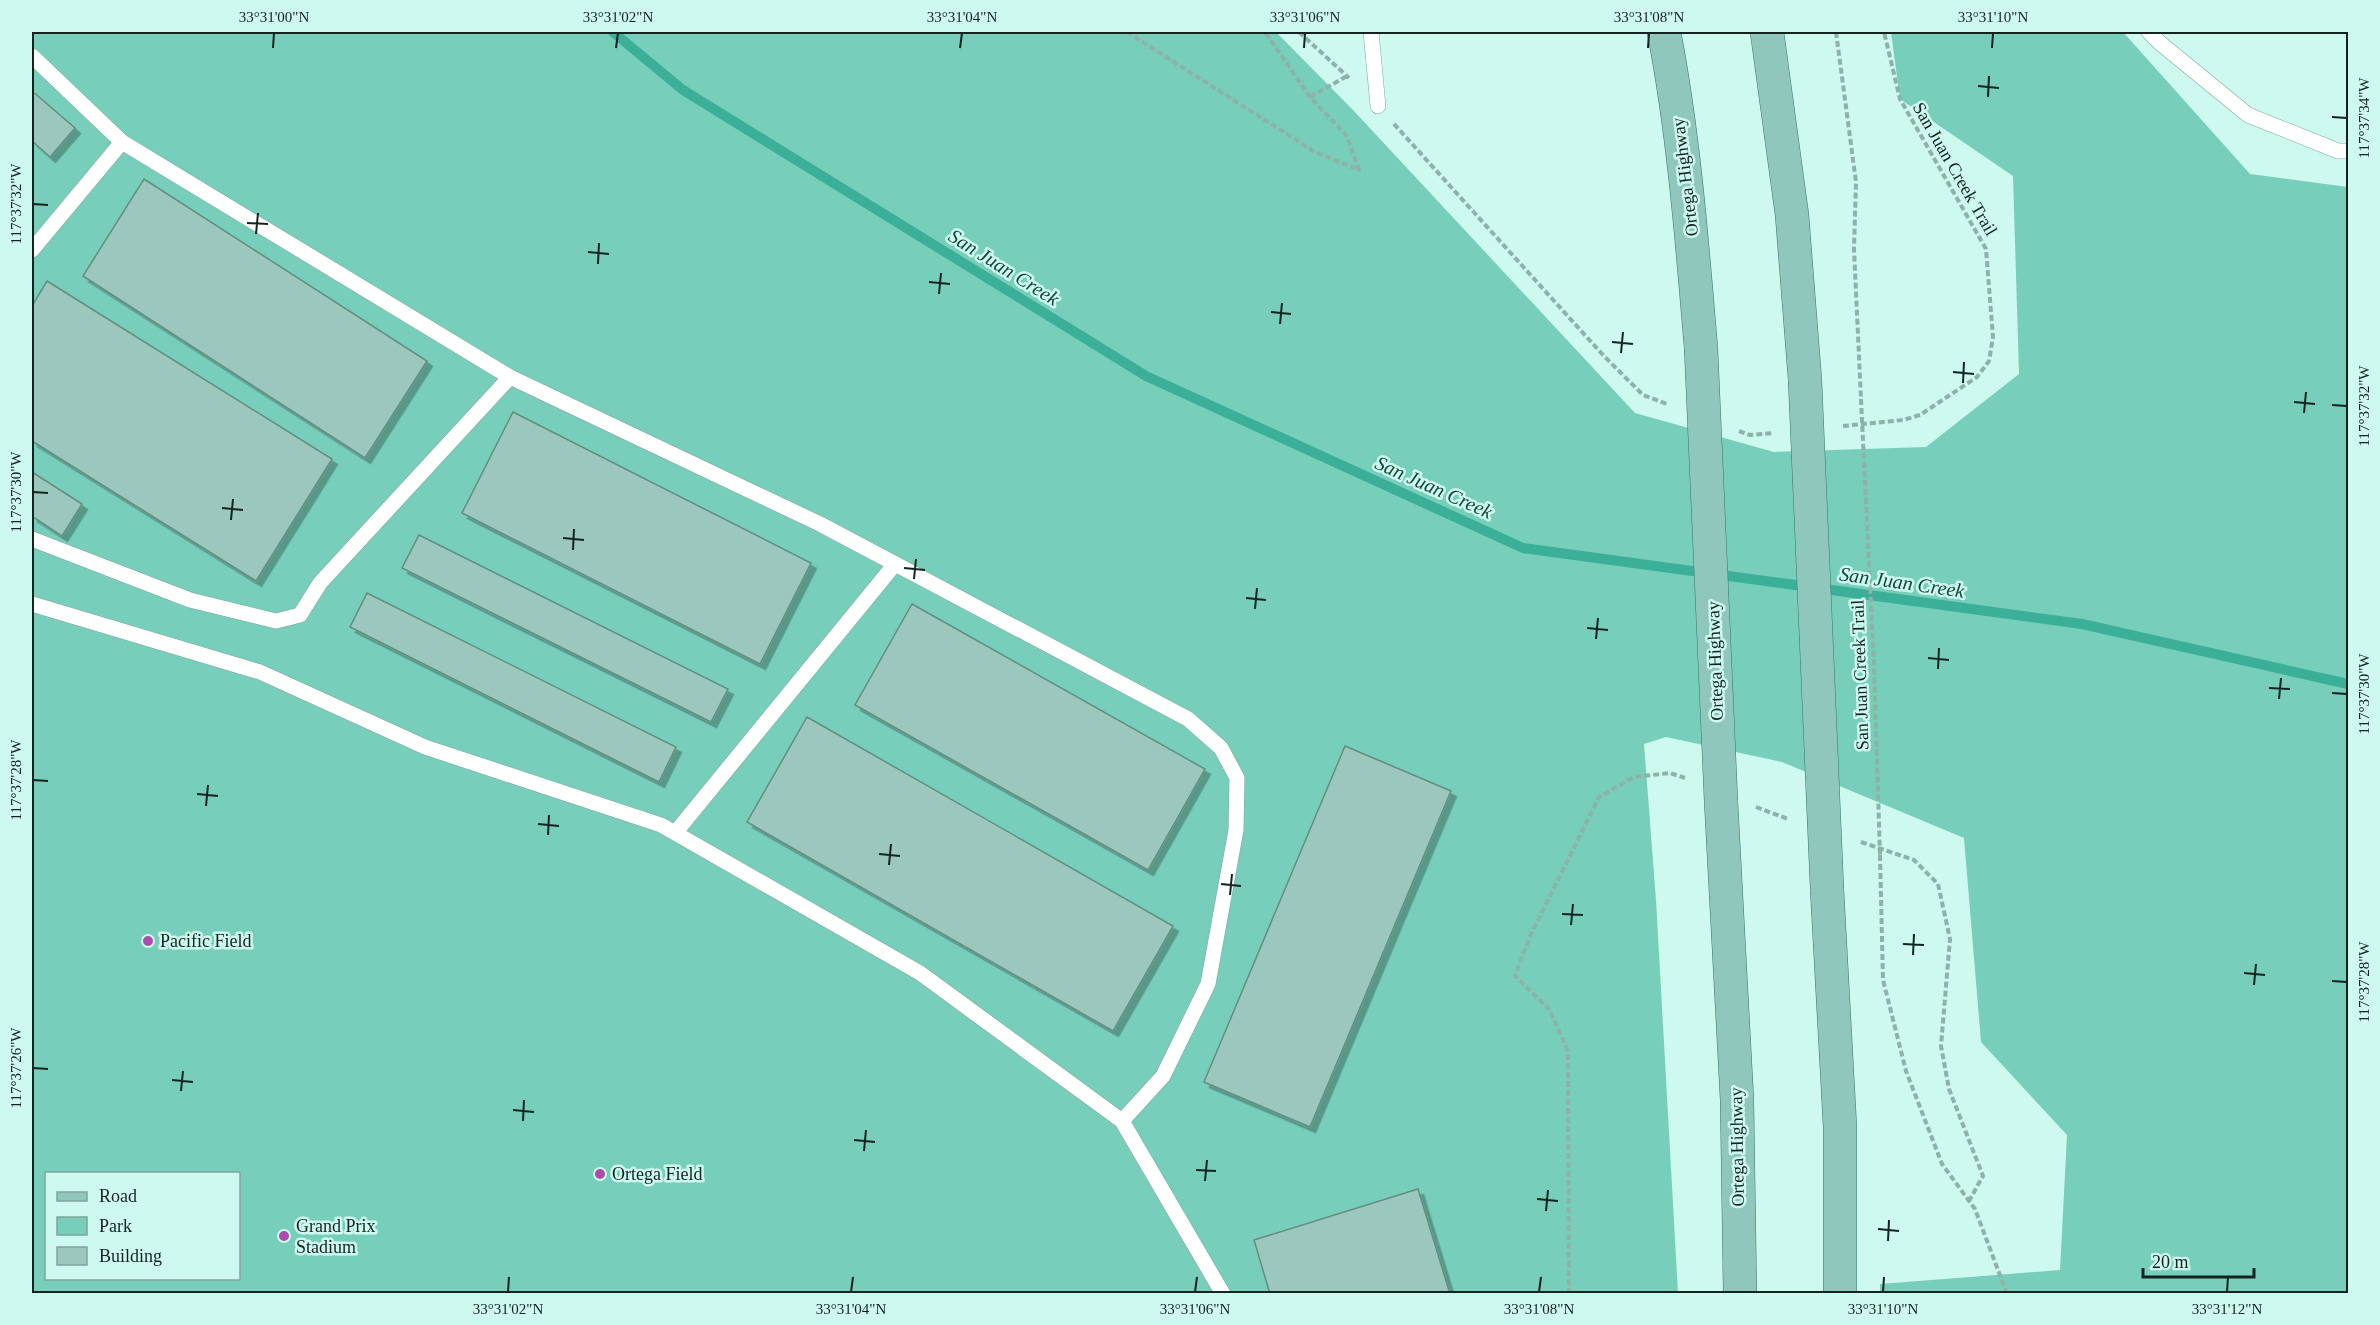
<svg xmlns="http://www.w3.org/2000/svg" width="2380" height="1325" viewBox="0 0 2380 1325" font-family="Georgia,serif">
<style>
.green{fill:#77cfbb;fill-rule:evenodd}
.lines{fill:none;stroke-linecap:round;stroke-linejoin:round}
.stream{stroke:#3caf99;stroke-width:10}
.building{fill:#9cc7bc;stroke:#648d83;stroke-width:1.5;filter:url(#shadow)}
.service-casing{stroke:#7ca69c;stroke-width:16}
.primary-casing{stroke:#347668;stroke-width:34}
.path{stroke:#8eb1a8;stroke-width:4;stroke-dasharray:6 3;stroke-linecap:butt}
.service{stroke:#fff;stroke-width:15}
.primary{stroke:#90c7bc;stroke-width:33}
.primary-bridge-casing{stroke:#347668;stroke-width:34;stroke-linecap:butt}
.path-bridge{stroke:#8eb1a8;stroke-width:4;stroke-dasharray:6 3;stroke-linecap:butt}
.primary-bridge{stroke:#90c7bc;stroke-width:33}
.ticks{fill:none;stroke:#132420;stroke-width:2}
.poi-dot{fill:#af4aaf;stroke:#cdf9ee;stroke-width:2}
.labels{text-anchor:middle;stroke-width:5;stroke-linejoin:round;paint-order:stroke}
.street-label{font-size:18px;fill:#132420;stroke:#cdf9ee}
.poi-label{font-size:18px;fill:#132420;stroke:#cdf9ee;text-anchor:start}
.water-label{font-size:20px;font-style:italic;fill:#14463c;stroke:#cdf9ee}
.neatline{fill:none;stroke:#132420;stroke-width:2}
.ticks-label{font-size:15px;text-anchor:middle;fill:#132420}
</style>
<defs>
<filter id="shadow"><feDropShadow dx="5.5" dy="5.5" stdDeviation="0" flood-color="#0004"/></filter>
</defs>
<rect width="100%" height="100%" fill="#cdf9ee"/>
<!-- green -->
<path class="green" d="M32,32h1244l77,78 282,303 139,39 152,-5 93,-73 -6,-198 -113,-77 -9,-67h232l127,142 98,13v1106h-468v-9l180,-14 7,-135 -86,-93 -17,-204 -182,-76 -116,-25 -22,7 12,156 22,393h-1646zM46,1174h192v104h-192z"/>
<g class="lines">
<!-- stream -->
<path class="stream" d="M613,32l70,58 463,286 377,172 559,76 266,60"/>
</g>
<!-- building -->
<path class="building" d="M32,91l43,37 -25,29 -18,-16z
M144,179l283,182 -62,97 -282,-182z
M47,281l285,178 -76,122 -224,-140v-135z
M513,412l298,151 -51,101 -298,-151z
M32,472l50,32 -20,32 -30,-20z
M419,535l309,154 -17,33 -309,-154z
M367,593l309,154 -17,35 -309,-155z
M912,604l293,165 -57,101 -293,-165z
M807,717l366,209 -60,105 -366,-209z
M1345,746l106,45 -141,336 -106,-45z
M1418,1189l32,105h-180l-16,-54z"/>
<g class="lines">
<!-- service casing -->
<g class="service-casing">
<path id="service" d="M1371,32l7,74
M2149,32l11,11 88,72 90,36h10
M32,56l90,86 388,235 -190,206 -20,32 -24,6 -86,-21 -158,-61
M32,250l90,-108
M510,377l310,147 368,195 33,29 16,30 -1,52 -28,154 -45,92 -41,45
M32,604l228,68 165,75 236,78 259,148 202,148 101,173
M675,833l220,-269"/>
</g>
<!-- primary casing -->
<g class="primary-casing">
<path id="primary" d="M1664,32c20,104 28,210 37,316
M1767,32l25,183 13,165
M1721,801l16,299 3,194
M1827,889l13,238v167"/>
</g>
<!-- path -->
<path class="path" d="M1127,32l188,120 44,18 -12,-34 -37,-39 -45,-65
M1299,32l50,46
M1836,32l20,150 -2,67 7,150
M1310,97l37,-21
M1394,124l209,231 40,40 24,9
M1843,426l60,-6 17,-5 57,-38 12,-16 4,-24 -7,-88 -86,-150 -16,-67
M1739,431l11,4 23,-2
M1756,807l32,12
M1861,842l53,18 24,24 12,55 -9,107 8,43 34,87 -14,25
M1880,855l3,125 23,91 36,93 33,45 32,85
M1569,1294l-1,-243 -19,-42 -34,-33 15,-40 69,-139 35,-20 36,-4 15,5"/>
<!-- service -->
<use href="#service" class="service"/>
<!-- primary -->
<use href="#primary" class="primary"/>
<!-- primary-bridge casing -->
<g class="primary-bridge-casing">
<path id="primary-bridge" d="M1701,348l20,453
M1805,380l22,509"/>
</g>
<!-- path-bridge -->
<path class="path-bridge" d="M1861,399l13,267 6,189"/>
<!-- primary-bridge -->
<use href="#primary-bridge" class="primary-bridge"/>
</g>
<!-- ticks -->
<path class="ticks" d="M273,48l1,-15M616,48l2,-15M960,48l2,-15M1304,48l1,-15M1648,48l1,-15M1992,48l1,-15M1978,86l21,2M1988,97l1,-21M2332,117l15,1M33,204l15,1M247,223l21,1M256,234l2,-21M588,252l21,2M598,264l1,-21M929,282l21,2M939,294l2,-21M1271,312l20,2M1280,324l2,-21M1612,342l21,2M1621,353l2,-21M1953,372l21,2M1963,383l1,-21M2294,402l21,2M2332,405l15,1M2304,413l2,-21M33,492l15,1M222,508l21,2M231,520l2,-21M563,538l21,2M573,550l1,-21M904,568l21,2M914,579l2,-20M1246,598l20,2M1255,609l2,-21M1587,628l21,2M1596,639l2,-21M1928,658l21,2M1938,669l1,-21M2269,688l21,1M2332,693l15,1M2279,699l2,-21M33,780l15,1M197,794l21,2M206,806l2,-21M538,824l21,2M548,835l1,-20M879,854l21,2M889,865l2,-21M1221,884l20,2M1230,895l2,-21M1562,914l21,1M1571,925l2,-21M1903,944l21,1M1913,955l1,-21M2244,973l21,2M2332,981l15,1M2254,985l2,-21M33,1068l15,1M172,1080l21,2M181,1091l2,-20M513,1110l21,2M523,1121l1,-21M854,1140l21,2M864,1151l2,-21M1196,1170l20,1M1205,1181l2,-21M1537,1199l21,2M1546,1211l2,-21M1878,1229l21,2M1888,1241l1,-21M508,1292l1,-15M851,1292l2,-15M1195,1292l2,-15M1539,1292l2,-15M1883,1292l1,-15M2227,1292l1,-15"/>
<!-- markers -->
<g class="poi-dot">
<circle cx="148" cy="941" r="6"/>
<circle cx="600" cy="1174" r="6"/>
<circle cx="284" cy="1236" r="6"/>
</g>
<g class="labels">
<!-- street labels -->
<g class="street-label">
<text transform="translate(1955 169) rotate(60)" y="6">San Juan Creek Trail</text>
<text transform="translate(1685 177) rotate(-97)" y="6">Ortega Highway</text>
<text transform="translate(1715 661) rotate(-92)" y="6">Ortega Highway</text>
<text transform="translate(1860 675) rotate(-92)" y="6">San Juan Creek Trail</text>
<text transform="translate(1737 1147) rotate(-91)" y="6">Ortega Highway</text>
</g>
<!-- poi labels -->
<g class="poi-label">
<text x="160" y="947">Pacific Field</text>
<text x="612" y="1180">Ortega Field</text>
<text x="296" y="1232">Grand Prix<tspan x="296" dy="21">Stadium</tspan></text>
</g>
<!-- water labels -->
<g class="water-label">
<text transform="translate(1004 267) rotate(32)" y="7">San Juan Creek</text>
<text transform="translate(1434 487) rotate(24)" y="7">San Juan Creek</text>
<text transform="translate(1902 582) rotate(8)" y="7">San Juan Creek</text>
</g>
</g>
<!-- border -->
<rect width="2380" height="1325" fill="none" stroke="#cdf9ee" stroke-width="66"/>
<!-- legend -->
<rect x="45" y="1172" width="195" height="108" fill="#cdf9ee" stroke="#83a49c" stroke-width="1.5"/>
<rect x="57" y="1192" width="30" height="9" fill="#90c7bc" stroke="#83a49c" stroke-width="1.5"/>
<text x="99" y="1202" font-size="18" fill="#132420">Road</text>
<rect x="57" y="1217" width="30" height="18" fill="#77cfbb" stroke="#83a49c" stroke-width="1.5"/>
<text x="99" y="1232" font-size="18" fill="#132420">Park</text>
<rect x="57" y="1247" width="30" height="18" fill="#9cc7bc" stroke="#83a49c" stroke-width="1.5"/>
<text x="99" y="1262" font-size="18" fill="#132420">Building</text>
<!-- scale -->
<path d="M2143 1268v9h111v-9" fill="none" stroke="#132420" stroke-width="3"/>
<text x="2152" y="1268" font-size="18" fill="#132420" stroke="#cdf9ee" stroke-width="4.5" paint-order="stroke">20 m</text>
<rect x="33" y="33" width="2314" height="1259" class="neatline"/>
<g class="ticks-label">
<text x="274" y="22">33°31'00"N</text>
<text x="618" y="22">33°31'02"N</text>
<text x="962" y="22">33°31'04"N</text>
<text x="1305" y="22">33°31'06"N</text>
<text x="1649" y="22">33°31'08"N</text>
<text x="1993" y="22">33°31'10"N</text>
<text transform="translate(2364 118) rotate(-90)" y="5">117°37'34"W</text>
<text transform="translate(16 204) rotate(-90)" y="5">117°37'32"W</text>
<text transform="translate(2364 406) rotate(-90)" y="5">117°37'32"W</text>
<text transform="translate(16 492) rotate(-90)" y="5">117°37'30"W</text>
<text transform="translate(2364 694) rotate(-90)" y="5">117°37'30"W</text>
<text transform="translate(16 780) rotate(-90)" y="5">117°37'28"W</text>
<text transform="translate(2364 982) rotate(-90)" y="5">117°37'28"W</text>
<text transform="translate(16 1068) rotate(-90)" y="5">117°37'26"W</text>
<text x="508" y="1314">33°31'02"N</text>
<text x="851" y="1314">33°31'04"N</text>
<text x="1195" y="1314">33°31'06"N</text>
<text x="1539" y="1314">33°31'08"N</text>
<text x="1883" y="1314">33°31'10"N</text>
<text x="2227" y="1314">33°31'12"N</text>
</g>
</svg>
